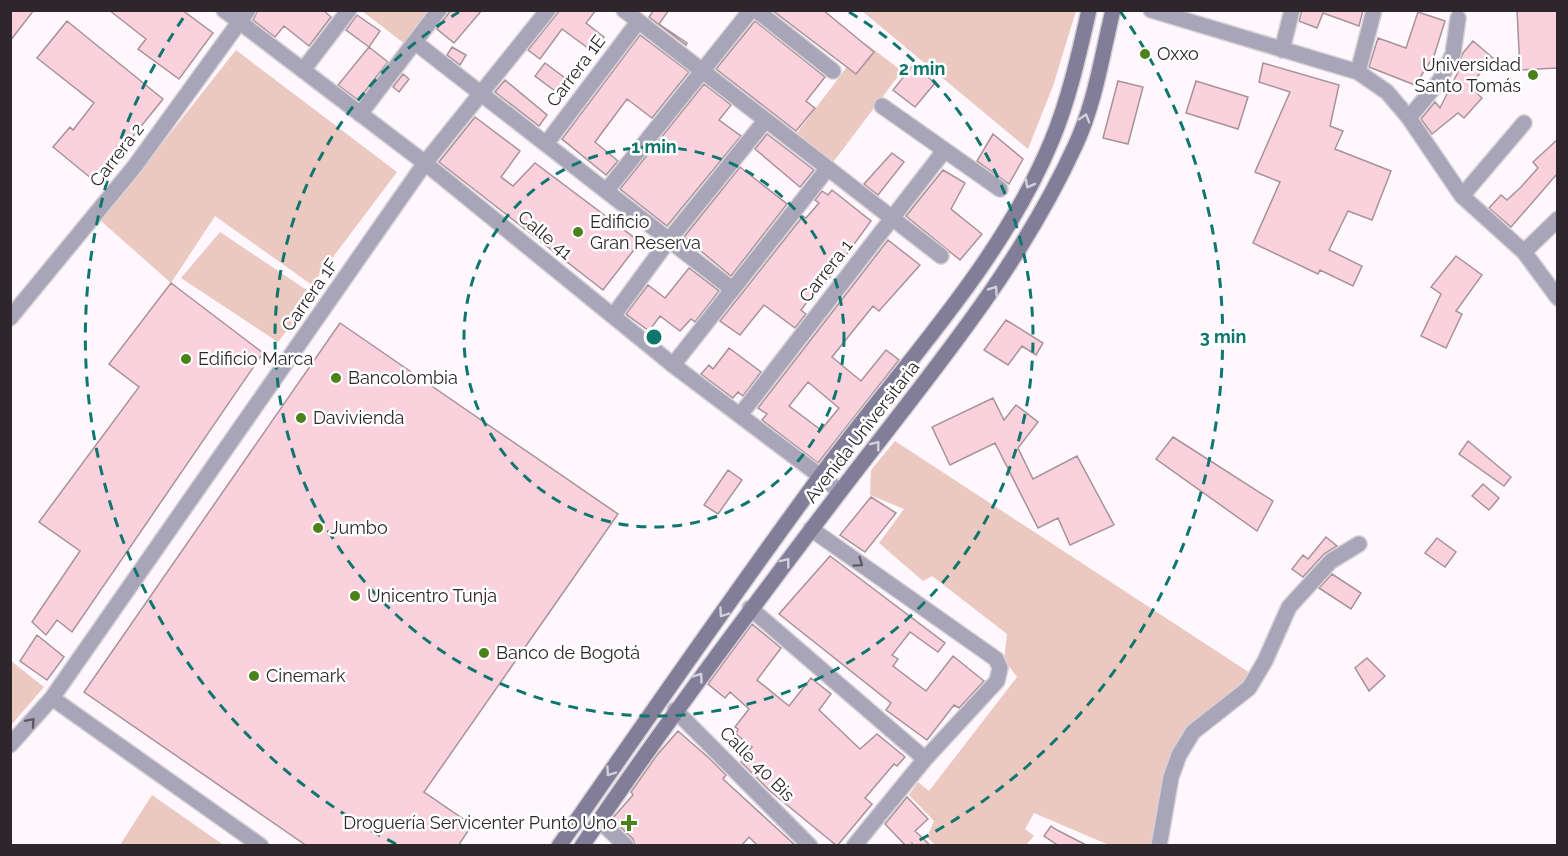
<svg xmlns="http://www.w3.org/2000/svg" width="1568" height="856" viewBox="0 0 1568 856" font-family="Raleway,sans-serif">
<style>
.green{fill:#ebc8c0}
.building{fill:#fad1dc;stroke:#a79398;stroke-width:1.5;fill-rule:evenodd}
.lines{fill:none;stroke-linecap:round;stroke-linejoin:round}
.minor-casing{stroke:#d8d2d7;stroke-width:18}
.tertiary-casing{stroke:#d8d2d7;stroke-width:18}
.secondary-casing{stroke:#d8d2d7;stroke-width:18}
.minor{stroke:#a9a5b8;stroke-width:15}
.tertiary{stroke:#a9a5b8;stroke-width:15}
.secondary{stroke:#827d98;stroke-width:15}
.oneway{stroke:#d3d2db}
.oneway2{stroke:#5f5964}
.ring{fill:none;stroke:#0f766e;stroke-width:3;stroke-dasharray:10 8}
.poi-dot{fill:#4c821a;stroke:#fff;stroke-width:2}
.labels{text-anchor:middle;stroke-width:5;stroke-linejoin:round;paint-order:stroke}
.poi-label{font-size:18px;fill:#2d272c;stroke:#fff;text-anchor:start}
.street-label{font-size:18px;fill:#2d272c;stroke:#fff}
.centre{fill:#0f766e;stroke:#fff;stroke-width:3}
.ring-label{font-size:18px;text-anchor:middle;font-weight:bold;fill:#0f766e;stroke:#fff;stroke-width:5;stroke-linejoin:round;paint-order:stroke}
</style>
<rect width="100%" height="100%" fill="#fef7fd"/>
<!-- green -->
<path class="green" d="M362,11h70l-27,33z
M862,11h214l-23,75 -25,63z
M865,43l37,28 -71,94 -37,-28z
M236,50l161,122 -85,113 -97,-69 -44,67 -70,-62z
M220,232l94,63 -36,47 -97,-64z
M895,441l355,232 -8,13 -40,32 -31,42 -17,85h-45l-75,-32 -9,16 9,7 -8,9h-91l-8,-8 7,-16 -25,-26 9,-13 11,9 88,-114 -13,-17 3,-26 -75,-58 -9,5 -44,-38 25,-34 -34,-14 1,-25z
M11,661l33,26 -33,38z
M152,795l70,49 -1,1h-101z"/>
<!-- building -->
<path class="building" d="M10,10h24l-24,31z
M109,10h73l31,23 -34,46 -41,-30 8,-10z
M258,10h65l8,7 -22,29 -25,-20 -9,11 -22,-17z
M451,10h31l-28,33 -17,-14z
M560,10h36l-10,13 18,14 -12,14 -30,-22 -22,30 -12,-9z
M654,10h15l-10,14 28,19 -1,2 -37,-28z
M772,10h51l51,42 -18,22z
M1302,10h61l-4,16 -36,-13 -6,15 -18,-7z
M1517,10h40v58l-37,2z
M1418,12l27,9 -11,35 -19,29 -46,-18 9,-29 28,10z
M357,15l23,16 -11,16 -23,-17z
M67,21l96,78 -37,46 -3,-3 -31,37 -39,-32 17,-20 3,3 21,-27 -57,-45z
M755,21l70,56 -19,24 9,7 -19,23 -80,-62z
M640,35l49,37 -37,46 -25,-19 -32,43 23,19 -12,14 -44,-36z
M1473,41l20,17 -24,28 13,12 -18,20 -6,-5 -26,21 -11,-15 14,-17 5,6 18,-36 -2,-2 7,-17z
M369,47l19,15 -30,38 -20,-15z
M452,47l14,8 -6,10 -13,-10z
M545,63l24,18 -10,13 -24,-18z
M1263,63l76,22 -9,41 13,5 -8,18 56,22 -19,49 -24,-9 -19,39 33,16 -9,20 -33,-16 -2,4 -65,-31 27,-61 -25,-10 35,-80 -31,-10z
M913,65l22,18 -20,24 -22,-17z
M403,74l6,5 -10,13 -6,-5z
M505,80l42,35 -8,11 -44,-34z
M1118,81l25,6 -15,57 -25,-6z
M1196,81l52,16 -10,32 -52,-16z
M704,84l27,21 -12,15 22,16 -74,90 -47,-37z
M475,117l45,34 -19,26 12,9 22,-23 105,79 -37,48 -164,-128z
M767,134l47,36 -14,17 -45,-38z
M993,134l30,25 -14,25 -32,-23z
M1557,140v34l-46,53 -22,-19 12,-13 6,5 14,-13 17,-19 -5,-6z
M892,153l12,9 -26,33 -14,-11z
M740,167l47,37 -56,72 -47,-39z
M943,170l22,13 -14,26 31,25 -22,26 -54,-44z
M832,190l39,31 -47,64 -3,-2 -20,27 5,4 -11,14 -31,-23 -24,30 -20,-14 83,-105 3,2 13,-15 -4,-3 7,-9 6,4z
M888,240l32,25 -41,46 -6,-5 -41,51 29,24 25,-31 13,10 -81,103 -56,-43 5,-6 -9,-6zM808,382l31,26 -18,22 -32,-24z
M1456,256l26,19 -26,36 6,3 -16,34 -25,-12 20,-42 -10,-7z
M689,268l30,23 -24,31 -4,-3 -11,12 -20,-15 -11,15 -23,-17 22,-29 17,13z
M171,283l92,70 -191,279 -15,-12 -11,15 -14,-13 48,-71 -41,-29 100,-135 -30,-23z
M1006,320l37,23 -7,12 -14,-9 -14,19 -24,-15z
M340,323l278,191 -194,278 48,33 -14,21h-151l-223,-154z
M729,348l32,24 -18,24 -5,-4 -5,6 -32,-24 8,-9 4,4z
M993,398l11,22 12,-15 22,17 -20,26 15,31 44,-23 37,69 -44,20 -12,-27 -20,10 -43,-85 -45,22 -18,-38z
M1173,437l100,64 -16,30 -101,-72z
M1468,441l43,36 -7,9 -45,-32z
M728,470l14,10 -24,34 -14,-9z
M1483,484l16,14 -10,12 -17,-14z
M871,497l25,16 -31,39 -25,-17z
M1326,537l11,9 -13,8 -21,23 -11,-8 11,-14 5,4z
M1437,538l19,14 -11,15 -20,-14z
M830,556l115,87 -7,9 -28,-20 -18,23 6,4 -5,7 33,25 27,-35 31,25 -25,27 -5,-3 -27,35 -41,-30 5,-7 -112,-89z
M1332,574l29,19 -10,16 -32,-21z
M752,624l29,24 -24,32 32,26 22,-28 20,16 -12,16 41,39 17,-15 28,23 -8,9 -3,-2 -29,34 7,6 -35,42 -67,-55 -29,-29 11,-15 -16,-13 2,-5 -3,-2 14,-18 -19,-17 -5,6 -17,-14z
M37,635l27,22 -17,23 -27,-19z
M1367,658l18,18 -16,15 -14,-23z
M678,731l32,28 16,16 -3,4 73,67h-38l-9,-9 -8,9h-106l-2,-7 -21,-20 21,-24 -2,-3 26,-37z
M907,797l21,22 -13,12 16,15h-25l-21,-22z
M1051,826l6,4 31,16h-29l-15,-10z"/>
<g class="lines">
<!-- minor casing -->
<g class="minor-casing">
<path id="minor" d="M624,10l317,246
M756,10l77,61
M1151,10l207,62 29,20 22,26 53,78 62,56 34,46
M416,43l316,246
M1282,50l10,-40
M303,70l46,-60
M1358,72l16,-62
M882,106l118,83
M360,114l79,-104
M1409,118l31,-38 13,-26 5,-36
M546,144l92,-122
M607,190l144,-180
M1462,196l62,-73
M1524,252l34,-33
M613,316l55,-75 97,-120
M10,318l125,-152 113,-156
M673,365l155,-197
M740,415l204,-264
M811,529l185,130 4,9 -3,13 -72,78 -71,87
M750,608l175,151
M52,698l209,148
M675,710l135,136
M10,745l42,-47 373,-535 123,-153
M599,820l27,26
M1159,846l12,-69 8,-22 14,-23 56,-44 16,-27 24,-54 42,-46 28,-17"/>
</g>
<!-- tertiary casing -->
<g class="tertiary-casing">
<path id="tertiary" d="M224,10l201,153 248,202 167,126"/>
</g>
<!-- secondary casing -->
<g class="secondary-casing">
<path id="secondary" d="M559,846c86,-124 171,-247 260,-368 80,-109 181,-212 233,-338 17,-41 27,-86 37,-130
M582,846c82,-121 169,-237 257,-353 85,-112 177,-218 236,-347 20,-42 27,-91 38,-136"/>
</g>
<!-- minor -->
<use href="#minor" class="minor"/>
<!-- tertiary -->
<use href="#tertiary" class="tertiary"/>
<!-- secondary -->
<use href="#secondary" class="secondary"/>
</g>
<!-- one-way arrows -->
<defs><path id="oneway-chevron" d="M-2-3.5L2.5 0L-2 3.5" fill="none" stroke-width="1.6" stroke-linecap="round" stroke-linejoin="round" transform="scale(1.5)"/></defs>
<g class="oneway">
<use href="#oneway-chevron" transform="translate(1085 118) rotate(-73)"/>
<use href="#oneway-chevron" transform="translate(1029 184) rotate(118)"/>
<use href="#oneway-chevron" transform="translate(994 290) rotate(-55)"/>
<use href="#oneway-chevron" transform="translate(876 445) rotate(-52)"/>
<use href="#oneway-chevron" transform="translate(786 562) rotate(-52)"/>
<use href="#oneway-chevron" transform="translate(723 613) rotate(125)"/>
<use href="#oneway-chevron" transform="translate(699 677) rotate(-54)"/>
<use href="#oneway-chevron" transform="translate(610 772) rotate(125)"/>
</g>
<g class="oneway2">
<use href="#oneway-chevron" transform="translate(859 563) rotate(35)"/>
<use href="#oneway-chevron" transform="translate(31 722) rotate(-49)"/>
</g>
<!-- distance rings -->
<g class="ring">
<circle cx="654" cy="337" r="190"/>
<path d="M849 12A379 379 0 1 1 459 12"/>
<path d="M396 844A569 569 0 0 1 188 11M1120 11A569 569 0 0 1 912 844"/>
</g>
<!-- markers -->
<g class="poi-dot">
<circle cx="1145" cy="54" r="6"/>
<circle cx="1533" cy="75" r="6"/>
<circle cx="578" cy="232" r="6"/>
<circle cx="186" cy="359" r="6"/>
<circle cx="336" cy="378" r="6"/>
<circle cx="301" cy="418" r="6"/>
<circle cx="318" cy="528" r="6"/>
<circle cx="355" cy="596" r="6"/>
<circle cx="484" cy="653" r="6"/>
<circle cx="254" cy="676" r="6"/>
<path d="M626 814h6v6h6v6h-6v6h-6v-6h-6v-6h6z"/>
</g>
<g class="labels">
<!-- poi labels -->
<g class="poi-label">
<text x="1157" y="60">Oxxo</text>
<text x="1521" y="71" text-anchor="end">Universidad<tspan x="1521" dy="21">Santo Tomás</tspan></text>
<text x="590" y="228">Edificio<tspan x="590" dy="21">Gran Reserva</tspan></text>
<text x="198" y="365">Edificio Marca</text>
<text x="348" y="384">Bancolombia</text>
<text x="313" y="424">Davivienda</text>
<text x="330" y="534">Jumbo</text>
<text x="367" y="602">Unicentro Tunja</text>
<text x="496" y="659">Banco de Bogotá</text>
<text x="266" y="682">Cinemark</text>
<text x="617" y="829" text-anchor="end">Droguería Servicenter Punto Uno</text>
</g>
<!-- street labels -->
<g class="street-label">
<text transform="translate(576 71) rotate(-53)" y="6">Carrera 1E</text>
<text transform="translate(117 155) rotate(-52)" y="6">Carrera 2</text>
<text transform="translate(545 235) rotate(40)" y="6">Calle 41</text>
<text transform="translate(826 271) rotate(-52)" y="6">Carrera 1</text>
<text transform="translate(310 295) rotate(-55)" y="6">Carrera 1F</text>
<text transform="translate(862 432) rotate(-52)" y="6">Avenida Universitaria</text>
<text transform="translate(757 764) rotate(45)" y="6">Calle 40 Bis</text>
</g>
</g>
<circle cx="654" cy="337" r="9" class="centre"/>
<g class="ring-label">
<text x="922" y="75">2 min</text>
<text x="654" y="153">1 min</text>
<text x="1223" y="343">3 min</text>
</g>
<!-- border -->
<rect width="1568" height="856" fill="none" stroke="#2d272c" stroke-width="24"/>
</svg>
